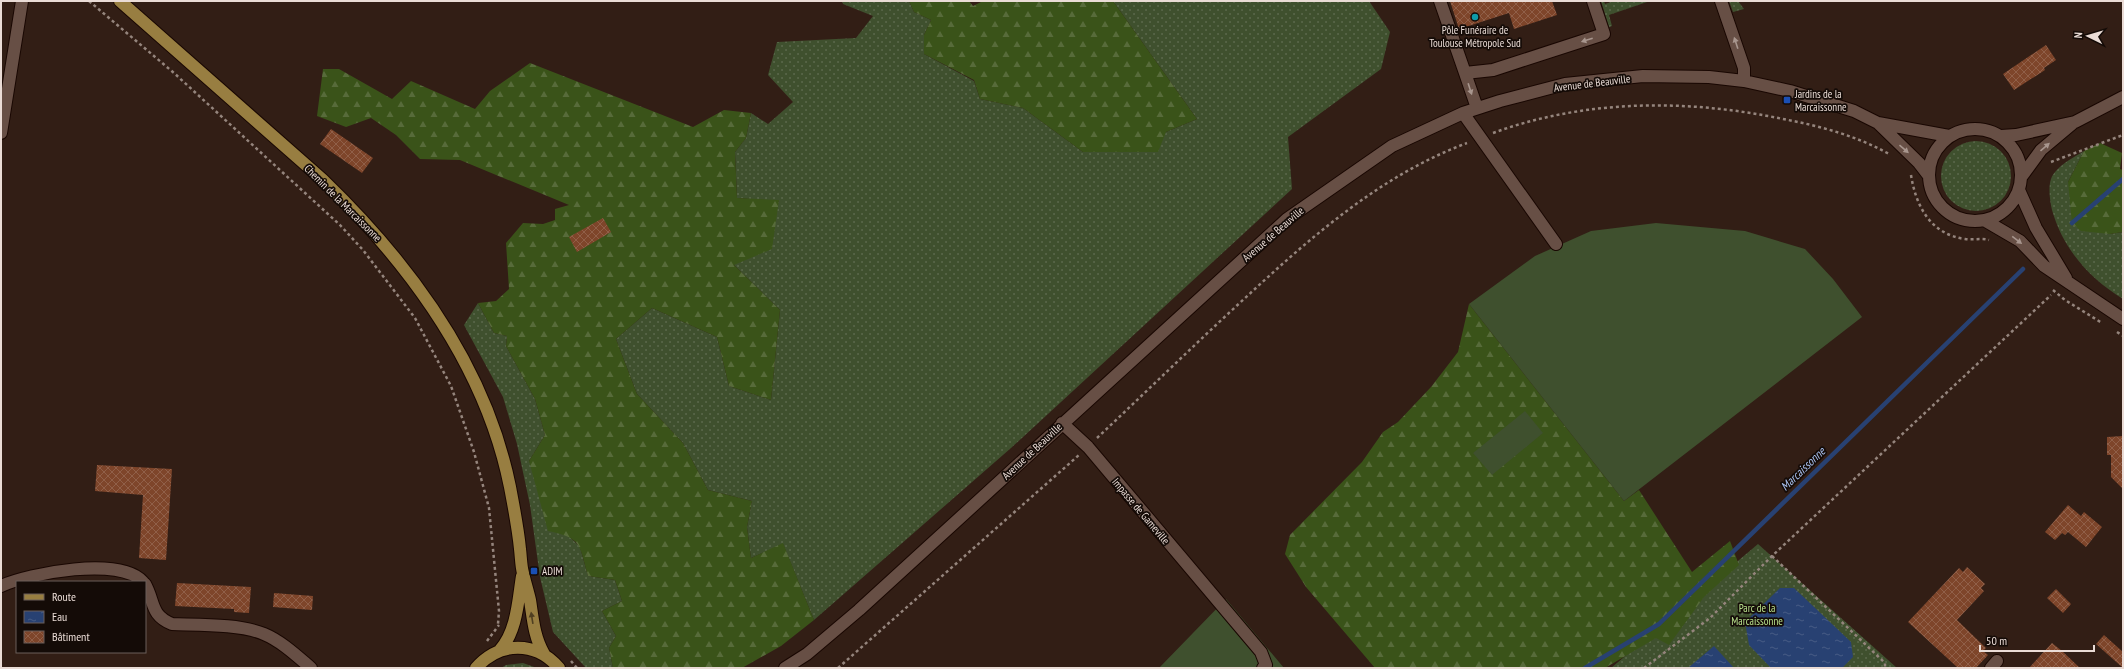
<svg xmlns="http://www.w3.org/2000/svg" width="2124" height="669" viewBox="0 0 2124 669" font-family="'PT Sans Narrow',sans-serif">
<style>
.grass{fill:url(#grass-dots)}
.forest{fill:url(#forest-firs)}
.garden{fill:#3f502e}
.water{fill:url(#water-ripples)}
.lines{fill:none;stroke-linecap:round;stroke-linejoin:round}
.stream{stroke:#284172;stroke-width:4.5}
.building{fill:url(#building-cross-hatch)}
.minor-casing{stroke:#190702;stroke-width:14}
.major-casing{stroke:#190702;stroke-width:14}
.path{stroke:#95857d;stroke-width:2.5;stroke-dasharray:3 3;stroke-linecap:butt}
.minor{stroke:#674f45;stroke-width:12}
.major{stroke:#987e41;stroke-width:12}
.oneway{fill:#a8968e}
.oneway2{fill:#4f3f21}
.culture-dot{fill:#0f9aa8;stroke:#140b07;stroke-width:1.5}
.transit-dot{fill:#1a4fb4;stroke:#140b07;stroke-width:1.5}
.labels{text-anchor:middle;stroke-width:3.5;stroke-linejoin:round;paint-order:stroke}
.poi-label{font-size:11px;fill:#eadcd6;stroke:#140b07;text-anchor:start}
.street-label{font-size:11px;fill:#eadcd6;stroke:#140b07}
.park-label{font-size:11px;fill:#b8e18d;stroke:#140b07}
.water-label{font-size:12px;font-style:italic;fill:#aac3f2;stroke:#140b07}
</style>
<defs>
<pattern id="grass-dots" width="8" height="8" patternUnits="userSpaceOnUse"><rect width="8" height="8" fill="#3f502e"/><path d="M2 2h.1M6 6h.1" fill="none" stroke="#5b694c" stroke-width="1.8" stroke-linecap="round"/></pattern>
<pattern id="forest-firs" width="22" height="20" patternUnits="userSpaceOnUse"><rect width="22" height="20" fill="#3a5319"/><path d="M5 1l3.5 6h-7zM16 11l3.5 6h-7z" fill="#576b3a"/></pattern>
<pattern id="water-ripples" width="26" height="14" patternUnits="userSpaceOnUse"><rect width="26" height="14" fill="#284172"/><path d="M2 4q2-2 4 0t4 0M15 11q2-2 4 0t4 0" fill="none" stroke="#475c85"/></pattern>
<pattern id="building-cross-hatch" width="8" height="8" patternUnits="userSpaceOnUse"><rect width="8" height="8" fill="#7e452a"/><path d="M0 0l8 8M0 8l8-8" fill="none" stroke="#905f48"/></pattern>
</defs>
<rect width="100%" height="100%" fill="#321e15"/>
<!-- grass -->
<path class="grass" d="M842,1h67l5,11 17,8 -7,15v19l50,27 6,18 43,9 60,44 83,-20 31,-13 -84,-118h256l21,31 -9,37 -93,68 4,52 -281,259 -197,172 -31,-76 -32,14 -4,-31 5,-26 -44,-11 -25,-47 -46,-49 -21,-55 36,-31 65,29 12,49 42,14 9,-90 -46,-45 45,-64 -42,-3 -2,-46 11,-14 5,-25 17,11 25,-22 -25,-27 9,-33 79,-4 17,-22 -30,-12z
M1601,1h3l1,3 9,-3h36l-41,14 3,11 -3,1z
M1729,1h9l6,8 -11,3z
M1941 176a35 35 0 1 1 70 0a35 35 0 1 1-70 0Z
M2084,151l-16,31 42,52 13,-2v67c-34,-21 -60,-50 -71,-89 -2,-9 -4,-22 -1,-31 5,-13 22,-21 33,-28z
M478,303l16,30 13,3 -1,10 29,53 10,36 -16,26 39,74 12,12 8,29 27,4 7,21 -20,10 14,25 -7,12 4,20h-27l-33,-36 -13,-55 -10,-72 -13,-61 -14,-47 -39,-72z
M1758,544l139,124h-286z
M523,663l14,5h-36l5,-3z"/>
<!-- forest -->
<path class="forest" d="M909,1h60l4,5 10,-5h130l84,118 -31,13 -8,20h-75l-60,-44 -43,-9 -6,-19 -50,-26v-19l7,-15 -17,-8z
M530,63l163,64 31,-17 27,3 -5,25 -11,14 2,46 42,2 -7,49 -38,16 46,45 -9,90 -42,-14 -12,-49 -65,-29 -36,31 21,55 46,49 25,47 44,11 -5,26 4,31 32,-15 31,77 -33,26 -39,22h-129l-4,-20 7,-12 -14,-25 20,-10 -7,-21 -27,-4c-9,-32 -6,-38 -40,-45l-19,-70 16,-26 -10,-36 -29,-53 1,-10 -13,-3 -16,-30 18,-2 13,-12 -3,-46 17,-20 20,1 12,-4v-11l14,-4 -109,-45 -40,-1 -24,-24 -25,-17 -25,9 -29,-11 6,-47h16l53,30 19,-18 64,28 15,-18z
M2100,143l22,10 -2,16 3,1v62l-13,2 -29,-3 -9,-8 -4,-41 16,-31z
M1469,304l155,197 15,-11 53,82 38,-31 9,24 -35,32 -35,48 -13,-7 -51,30h-230l-69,-81 -21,-33 5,-19 72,-73 21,-30 15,-10 33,-35 27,-35z"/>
<!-- garden -->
<path class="garden" d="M1656,223l89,8 60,18 28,30 29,38 -238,184 -155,-197 66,-48 56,-25z
M1525,411l18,22 -51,42 -19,-22z
M1226,599l58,69h-125z"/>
<!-- water -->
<path class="water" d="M1794,588l57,54 2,15 -11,11h-71l-22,-23 -4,-23 35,-34z
M1714,646l20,22h-46z"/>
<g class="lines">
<!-- stream -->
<path class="stream" d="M2072,223l51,-44
M1585,668l74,-44 364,-355"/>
</g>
<!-- building -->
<path class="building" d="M1450,1h102l5,14 -43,14 -5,-16 -50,16z
M2046,45l10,15 -12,8 1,2 -31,20 -11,-16z
M331,129l42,29 -11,15 -42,-29z
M603,218l8,14 -34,20 -8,-15z
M2123,436v53l-12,-12v-22h-4v-18z
M97,465l75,4 -6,91 -27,-2 4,-63 -48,-4z
M2068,505l13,11 3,-4 18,15 -16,20 -18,-15 -3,3 -3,-2 -7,7 -10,-8z
M1967,567l18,17 -4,4 3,3 -27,29 29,28 -3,3 5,4 -12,13h-18l-50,-46 51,-54 4,4z
M177,583l74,4 -2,26 -15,-1v-3l-59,-3z
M2056,589l15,15 -8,9 -16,-15z
M274,593l39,3 -1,14 -39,-3z
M2104,635l19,17v16l-27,-24z
M2052,643l10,8 18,17h-51z"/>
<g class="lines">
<!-- minor casing -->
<g class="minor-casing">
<path id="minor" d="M1440,1l25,72
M1721,1l23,67v13
M1477,108l-12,-35 28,-3 111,-36 -11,-33
M1463,113l93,131
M1878,123l41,40 10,13
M1929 175a46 46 0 1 1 92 0a46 46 0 1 1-92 0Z
M1,133l21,-132
M2001,136l15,-1 59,-13 48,-25
M2022,176l19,-26 31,-26
M2019,190l17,38 30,50
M1984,220l36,21 24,25 79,53
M1062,423l26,24 173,205 5,13 -3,3
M145,584c10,18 5,31 27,40 25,1 69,0 92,10 17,7 33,22 47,34
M1,586c29,-13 119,-30 142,-4
M785,668l22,-14 52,-44 428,-391 105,-73 71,-33 37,-12 65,-17 78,-8 66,1 35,4 46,10 64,20 24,12 71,13
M1991,668l6,-7"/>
</g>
<!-- major casing -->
<g class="major-casing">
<path id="major" d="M120,1l203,179c86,83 163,187 187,307 4,21 8,41 10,62 1,8 1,17 3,24 2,9 5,18 7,27 3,19 4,37 14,54
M500,650c17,-19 18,-49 22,-74
M476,668c24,-27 60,-27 83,0"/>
</g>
<!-- path -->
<path class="path" d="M89,1l85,72 166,152 23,25 52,68 36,68 23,66 15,56 10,103 -1,13
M1493,133c93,-34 194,-34 290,-14 37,7 74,17 106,35
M2051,162l72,-27
M1911,175c5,31 19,59 54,64 8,1 16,-1 24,1
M2053,290l12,10 37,23
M2117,332l6,4
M1097,438c49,-46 97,-93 147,-139 67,-62 137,-124 223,-156
M1772,556l113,107v5
M487,641l12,-16
M571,661l6,7
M838,668l241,-213
M1644,668l66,-50 62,-62 279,-261"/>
<!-- minor -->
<use href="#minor" class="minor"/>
<!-- major -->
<use href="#major" class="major"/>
</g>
<!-- one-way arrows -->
<defs><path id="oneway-solid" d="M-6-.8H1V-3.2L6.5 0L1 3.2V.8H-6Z"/></defs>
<g class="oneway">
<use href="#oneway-solid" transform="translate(1587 40) rotate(162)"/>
<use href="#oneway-solid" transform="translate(1736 43) rotate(-108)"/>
<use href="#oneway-solid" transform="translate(1470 89) rotate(72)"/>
<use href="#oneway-solid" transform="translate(2045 147) rotate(-41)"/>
<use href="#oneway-solid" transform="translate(1904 149) rotate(41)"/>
<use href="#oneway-solid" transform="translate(2017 240) rotate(37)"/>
</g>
<use class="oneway2" href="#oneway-solid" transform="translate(532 618) rotate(-99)"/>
<!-- markers -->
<circle class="culture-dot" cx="1475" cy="17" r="4"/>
<g class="transit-dot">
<rect x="1783" y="96" width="8" height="8" rx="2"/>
<rect x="530" y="567" width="8" height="8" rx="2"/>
</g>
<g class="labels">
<!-- poi labels -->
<g class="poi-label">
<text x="1475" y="34" text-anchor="middle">Pôle Funéraire de<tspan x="1475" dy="13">Toulouse Métropole Sud</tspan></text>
<text x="1795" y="98">Jardins de la<tspan x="1795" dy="13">Marcaissonne</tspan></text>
<text x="542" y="575">ADIM</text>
</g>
<!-- street labels -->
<g class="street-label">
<text transform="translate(1592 83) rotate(-7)" y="4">Avenue de Beauville</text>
<text transform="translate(343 203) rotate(45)" y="4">Chemin de la Marcaissonne</text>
<text transform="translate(1273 234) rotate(-41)" y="4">Avenue de Beauville</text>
<text transform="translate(1032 451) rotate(-43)" y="4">Avenue de Beauville</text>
<text transform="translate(1141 511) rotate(50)" y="4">Impasse de Gameville</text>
</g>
<!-- park labels -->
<g class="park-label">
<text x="1757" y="612">Parc de la<tspan x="1757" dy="13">Marcaissonne</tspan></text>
</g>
<!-- water labels -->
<g class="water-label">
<text transform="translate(1803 469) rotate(-44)" y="4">Marcaissonne</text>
</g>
</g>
<!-- border -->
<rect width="2124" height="669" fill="none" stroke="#eadcd6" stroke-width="4"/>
<!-- legend -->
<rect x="16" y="581" width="130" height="72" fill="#140b07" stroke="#6a5f5a"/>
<rect x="24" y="594" width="20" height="6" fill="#987e41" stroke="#6a5f5a"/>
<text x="52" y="601" font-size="12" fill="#eadcd6">Route</text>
<rect x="24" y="611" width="20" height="12" fill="url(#water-ripples)" stroke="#6a5f5a"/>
<text x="52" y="621" font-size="12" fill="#eadcd6">Eau</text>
<rect x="24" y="631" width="20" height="12" fill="url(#building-cross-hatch)" stroke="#6a5f5a"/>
<text x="52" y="641" font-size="12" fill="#eadcd6">Bâtiment</text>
<!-- north arrow -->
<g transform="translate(2088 36) rotate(275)" stroke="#140b07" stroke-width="3" paint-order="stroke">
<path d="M0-3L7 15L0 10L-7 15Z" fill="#eadcd6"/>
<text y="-6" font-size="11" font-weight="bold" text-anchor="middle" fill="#eadcd6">N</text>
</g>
<!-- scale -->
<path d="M1980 645v6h114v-6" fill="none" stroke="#eadcd6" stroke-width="2"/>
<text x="1986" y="645" font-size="12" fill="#eadcd6" stroke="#140b07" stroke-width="3" paint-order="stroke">50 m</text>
</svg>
